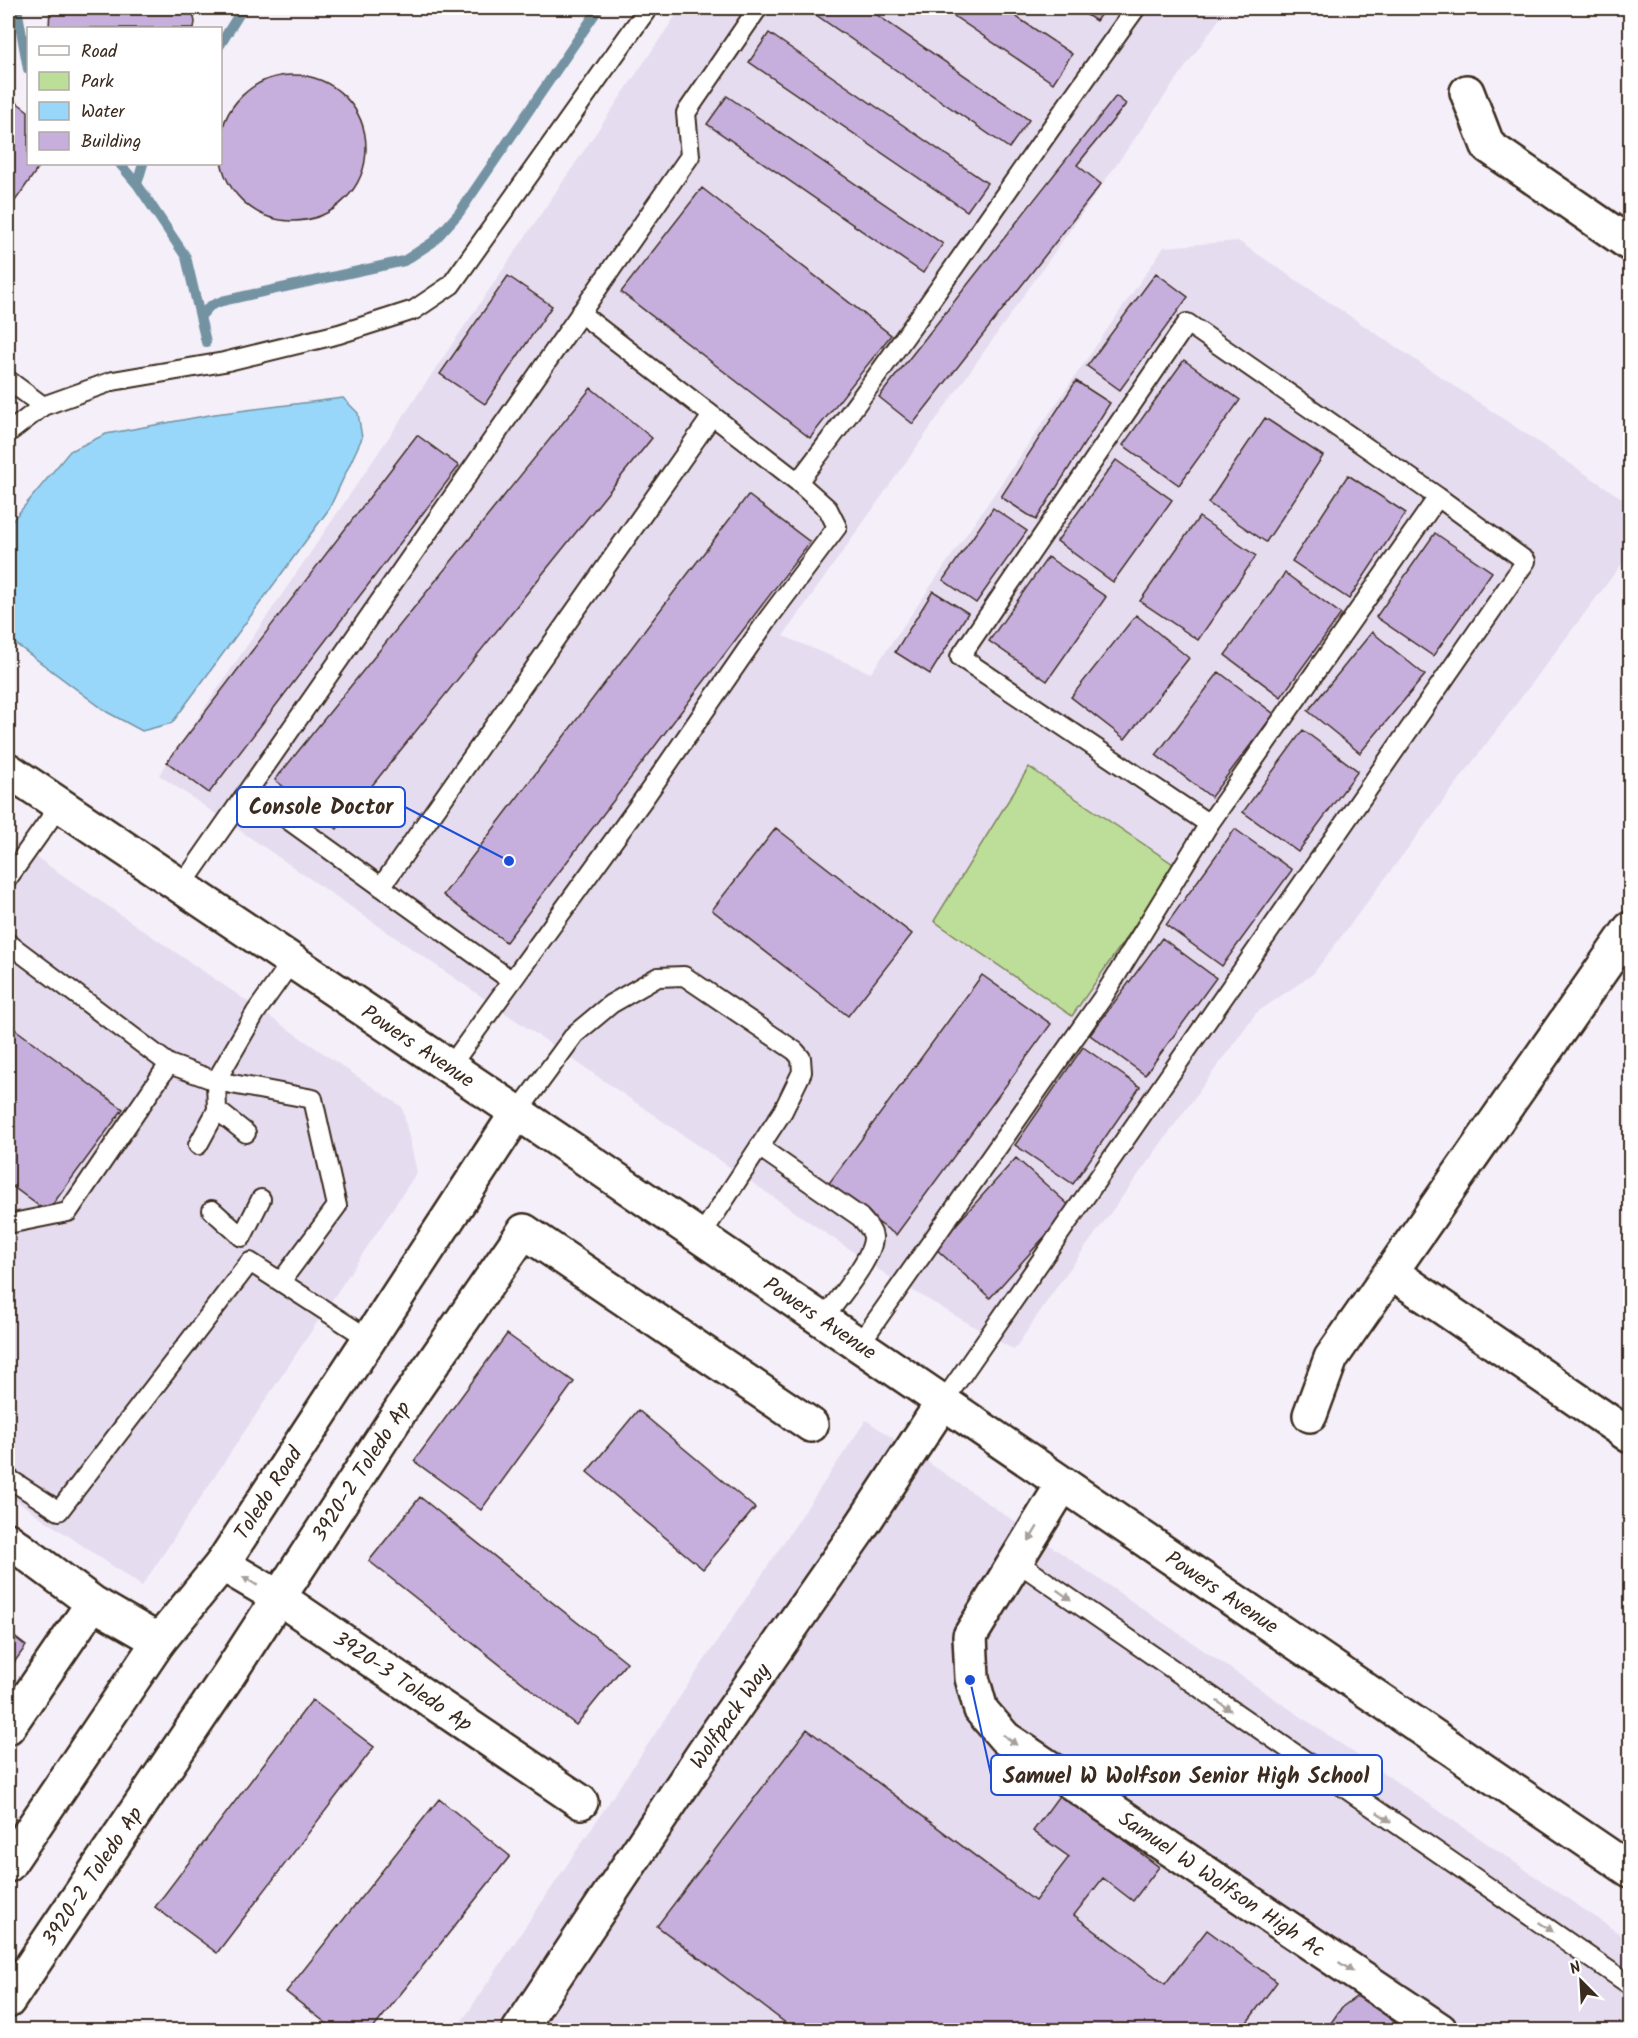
<svg xmlns="http://www.w3.org/2000/svg" width="1638" height="2038" viewBox="0 0 1638 2038" font-family="Kalam,sans-serif">
<style>
.built{fill:#e6dcf0}
.green{fill:#bdde98;stroke:#7c845b;stroke-width:1.5}
.water{fill:#99d7fa;stroke:#7392a2;stroke-width:1.5}
.lines{fill:none;stroke-linecap:round;stroke-linejoin:round}
.stream{stroke:#7392a2;stroke-width:10}
.building{fill:#c7afdd;stroke:#3b2a1e;stroke-width:1.5}
.service-casing{stroke:#3b2a1e;stroke-width:22}
.minor-casing{stroke:#3b2a1e;stroke-width:38}
.tertiary-casing{stroke:#3b2a1e;stroke-width:38}
.service{stroke:#fff;stroke-width:18}
.minor{stroke:#fff;stroke-width:33}
.tertiary{stroke:#fff;stroke-width:33}
.oneway{fill:#a79f9a}
.labels{text-anchor:middle;stroke-width:4.5;stroke-linejoin:round;paint-order:stroke}
.street-label{font-size:21px;fill:#3b2a1e;stroke:#fff}
.leader{fill:none;stroke:#1d4ed8;stroke-width:2}
.callout-dot{fill:#1d4ed8;stroke:#fff;stroke-width:2}
.callout{fill:#fff;stroke:#1d4ed8;stroke-width:2}
.callout-label{font-size:22px;text-anchor:middle;font-weight:bold;fill:#3b2a1e}
</style>
<rect width="100%" height="100%" fill="#f4eff8"/>
<filter id="ink" filterUnits="userSpaceOnUse"><feTurbulence type="fractalNoise" baseFrequency=".0167" numOctaves="2"/><feDisplacementMap in="SourceGraphic" scale="12" xChannelSelector="R" yChannelSelector="G"/><feConvolveMatrix kernelMatrix="1 2 1 2 8 2 1 2 1" color-interpolation-filters="sRGB"/></filter>
<g filter="url(#ink)">
<!-- built -->
<path class="built" d="M681,8h546l-444,628 88,37 293,-426 74,-6 385,258 7,18v36l-317,421 -57,39 -198,272 -44,65 -123,-72 -732,-503z
M8,838l394,269 15,65 -275,414 -134,-91z
M866,1420l764,521v89h-1174z"/>
<!-- green -->
<path class="green" d="M1029,767l147,99 -104,150 -138,-95z"/>
<!-- water -->
<path class="water" d="M343,398l15,15 4,25 -33,71 -157,214 -30,8 -35,-19 -99,-74v-112l62,-75 36,-17 109,-20z"/>
<g class="lines">
<!-- stream -->
<path class="stream" d="M17,8l11,61
M220,45l23,-37
M120,164l17,20 49,73 20,85
M137,184l6,-20
M200,317l10,-11 12,-5 182,-40 29,-19 26,-29 140,-205"/>
</g>
<!-- building -->
<path class="building" d="M50,8h142l3,14 -1,6h-145z
M806,8h61l162,112 -20,28z
M942,8h61l69,46 -19,29z
M1076,8h29l-9,13z
M769,33l218,150 -20,28 -218,-149z
M220 148a73 73 0 1 1 146 0a73 73 0 1 1-146 0Z
M8,96l20,15v53h13l-33,47z
M727,96l216,148 -20,29 -216,-149z
M1116,96l10,8 -49,61 24,19 -188,240 -34,-27z
M702,188l189,147 -81,103 -189,-146z
M1156,273l32,24 -68,93 -33,-24z
M508,276l44,30 -67,98 -45,-30z
M1184,360l56,40 -61,85 -56,-40z
M1076,381l34,22 -74,117 -35,-23z
M591,388l61,50 -315,391 -62,-49z
M1265,418l58,38 -57,86 -58,-39z
M417,435l42,31 -250,327 -42,-31z
M1116,460l56,40 -59,82 -56,-41z
M1348,475l58,38 -57,86 -57,-38z
M748,495l62,47 -304,400 -63,-47z
M993,508l34,23 -51,72 -33,-23z
M1199,517l57,39 -58,84 -58,-39z
M1435,533l57,39 -59,84 -57,-39z
M1048,557l58,40 -59,84 -58,-40z
M1285,573l56,41 -60,83 -56,-42z
M933,591l35,22 -38,61 -35,-22z
M1136,615l53,43 -64,81 -54,-42z
M1372,632l53,43 -65,78 -52,-42z
M1219,672l55,42 -63,83 -55,-42z
M1303,730l55,41 -60,81 -55,-40z
M776,828l136,106 -64,82 -136,-106z
M1235,829l57,41 -70,96 -56,-41z
M1162,938l54,40 -71,97 -55,-40z
M982,975l69,49 -155,211 -69,-49z
M8,1024l115,85 -76,103 -39,-29z
M1083,1047l57,40 -67,97 -58,-39z
M1016,1158l55,49 -81,91 -55,-50z
M507,1334l67,48 -93,128 -67,-49z
M638,1410l117,98 -52,61 -116,-97z
M420,1497l207,165 -51,63 -207,-164z
M8,1632l18,14 -18,25z
M312,1700l62,47 -157,206 -62,-46z
M807,1729l228,172 34,-44 -36,-26 28,-38 98,74 -26,34 -30,-23 -29,37 91,69 42,-54 70,52 -35,47 1,1h-448l-138,-104z
M439,1799l71,57 -138,174h-37l-49,-38z
M1359,1995l46,35h-79l16,-23z"/>
<g class="lines">
<!-- service casing -->
<g class="service-casing">
<path id="service" d="M580,313l218,169
M8,380l35,26
M8,433l35,-27 70,-25 111,-19 115,-28 75,-24 37,-25 197,-277
M248,791l264,190
M8,878l52,-73
M181,887l509,-731 -4,-43 72,-105
M381,887l331,-471
M8,943l161,121 47,17 40,-69 36,-51
M449,1068l196,-271 123,-178 69,-92 -9,-18 -30,-27c118,-154 225,-317 338,-474
M217,1110l-1,-29 97,18 24,107 -55,74
M517,1113l58,-79 36,-30 47,-27 26,-1 111,75 6,7 1,14 -19,39 -83,126
M198,1145l19,-35 29,23
M759,1147l101,70c5,6 12,12 13,20 1,21 -38,65 -50,83
M212,1210l30,27 19,-38
M8,1224l60,-12 101,-148
M859,1345l244,-348 106,-173 -249,-167 227,-334 251,174 -229,327
M943,1402l583,-841 -88,-64
M8,1478l51,33 191,-249 119,77
M1016,1561l614,424"/>
</g>
<!-- minor casing -->
<g class="minor-casing">
<path id="minor" d="M1467,92l21,54 142,98
M1391,1272l239,164
M1310,1415l21,-57 299,-429
M1063,1484l-93,152 2,42 9,32 24,28 435,292
M8,1540l85,63 66,38
M222,1564l56,33 303,205
M8,1727l85,-124
M8,2001l221,-327 177,-272 118,-171 287,194
M519,2030l192,-288 147,-211 85,-129"/>
</g>
<!-- tertiary casing -->
<g class="tertiary-casing">
<path id="tertiary" d="M8,770l565,380 1057,720
M8,1865l151,-224 63,-77 295,-451"/>
</g>
<!-- service -->
<use href="#service" class="service"/>
<!-- minor -->
<use href="#minor" class="minor"/>
<!-- tertiary -->
<use href="#tertiary" class="tertiary"/>
</g>
<!-- one-way arrows -->
<defs><path id="oneway-solid" d="M-6-.8H1V-3.2L6.5 0L1 3.2V.8H-6Z" transform="scale(1.5)"/></defs>
<g class="oneway">
<use href="#oneway-solid" transform="translate(1033 1534) rotate(121)"/>
<use href="#oneway-solid" transform="translate(250 1581) rotate(-149)"/>
<use href="#oneway-solid" transform="translate(1064 1595) rotate(35)"/>
<use href="#oneway-solid" transform="translate(1224 1706) rotate(35)"/>
<use href="#oneway-solid" transform="translate(1010 1740) rotate(37)"/>
<use href="#oneway-solid" transform="translate(1384 1817) rotate(34)"/>
<use href="#oneway-solid" transform="translate(1546 1927) rotate(34)"/>
<use href="#oneway-solid" transform="translate(1346 1967) rotate(34)"/>
</g>
</g>
<g class="labels">
<!-- street labels -->
<g class="street-label">
<text transform="translate(418 1046) rotate(34)" y="7">Powers Avenue</text>
<text transform="translate(820 1318) rotate(34)" y="7">Powers Avenue</text>
<text transform="translate(361 1471) rotate(-57)" y="7">3920-2 Toledo Ap</text>
<text transform="translate(268 1493) rotate(-57)" y="7">Toledo Road</text>
<text transform="translate(1222 1592) rotate(34)" y="7">Powers Avenue</text>
<text transform="translate(403 1681) rotate(34)" y="7">3920-3 Toledo Ap</text>
<text transform="translate(730 1716) rotate(-55)" y="7">Wolfpack Way</text>
<text transform="translate(92 1876) rotate(-56)" y="7">3920-2 Toledo Ap</text>
<text transform="translate(1222 1884) rotate(34)" y="7">Samuel W Wolfson High Ac</text>
</g>
</g>
<!-- callouts -->
<path class="leader" d="M509 861L405 807M970 1680L991 1775"/>
<g class="callout-dot">
<circle cx="509" cy="861" r="6"/>
<circle cx="970" cy="1680" r="6"/>
</g>
<g class="callout">
<rect x="237" y="787" width="168" height="40" rx="6"/>
<rect x="991" y="1755" width="391" height="40" rx="6"/>
</g>
<g class="callout-label">
<text x="321" y="814">Console Doctor</text>
<text x="1186" y="1783">Samuel W Wolfson Senior High School</text>
</g>
<!-- margin -->
<rect width="1638" height="2038" fill="none" stroke="#fff" stroke-width="30"/>
<rect x="15" y="15" width="1608" height="2008" fill="none" stroke="#3b2a1e" stroke-width="2" filter="url(#ink)"/>
<!-- legend -->
<rect x="27" y="27" width="195" height="138" fill="#ffffff" stroke="#b1aaa5" stroke-width="1.5"/>
<rect x="39" y="46" width="30" height="9" fill="#ffffff" stroke="#b1aaa5" stroke-width="1.5"/>
<text x="81" y="57" font-size="18" fill="#3b2a1e">Road</text>
<rect x="39" y="72" width="30" height="18" fill="#bdde98" stroke="#b1aaa5" stroke-width="1.5"/>
<text x="81" y="87" font-size="18" fill="#3b2a1e">Park</text>
<rect x="39" y="102" width="30" height="18" fill="#99d7fa" stroke="#b1aaa5" stroke-width="1.5"/>
<text x="81" y="117" font-size="18" fill="#3b2a1e">Water</text>
<rect x="39" y="132" width="30" height="18" fill="#c7afdd" stroke="#b1aaa5" stroke-width="1.5"/>
<text x="81" y="147" font-size="18" fill="#3b2a1e">Building</text>
<!-- north arrow -->
<g transform="translate(1581 1981) rotate(336)" stroke="#ffffff" stroke-width="4.5" paint-order="stroke">
<path d="M0-4.5L10 22L0 15L-10 22Z" fill="#3b2a1e"/>
<text y="-9" font-size="16" font-weight="bold" text-anchor="middle" fill="#3b2a1e">N</text>
</g>
</svg>
